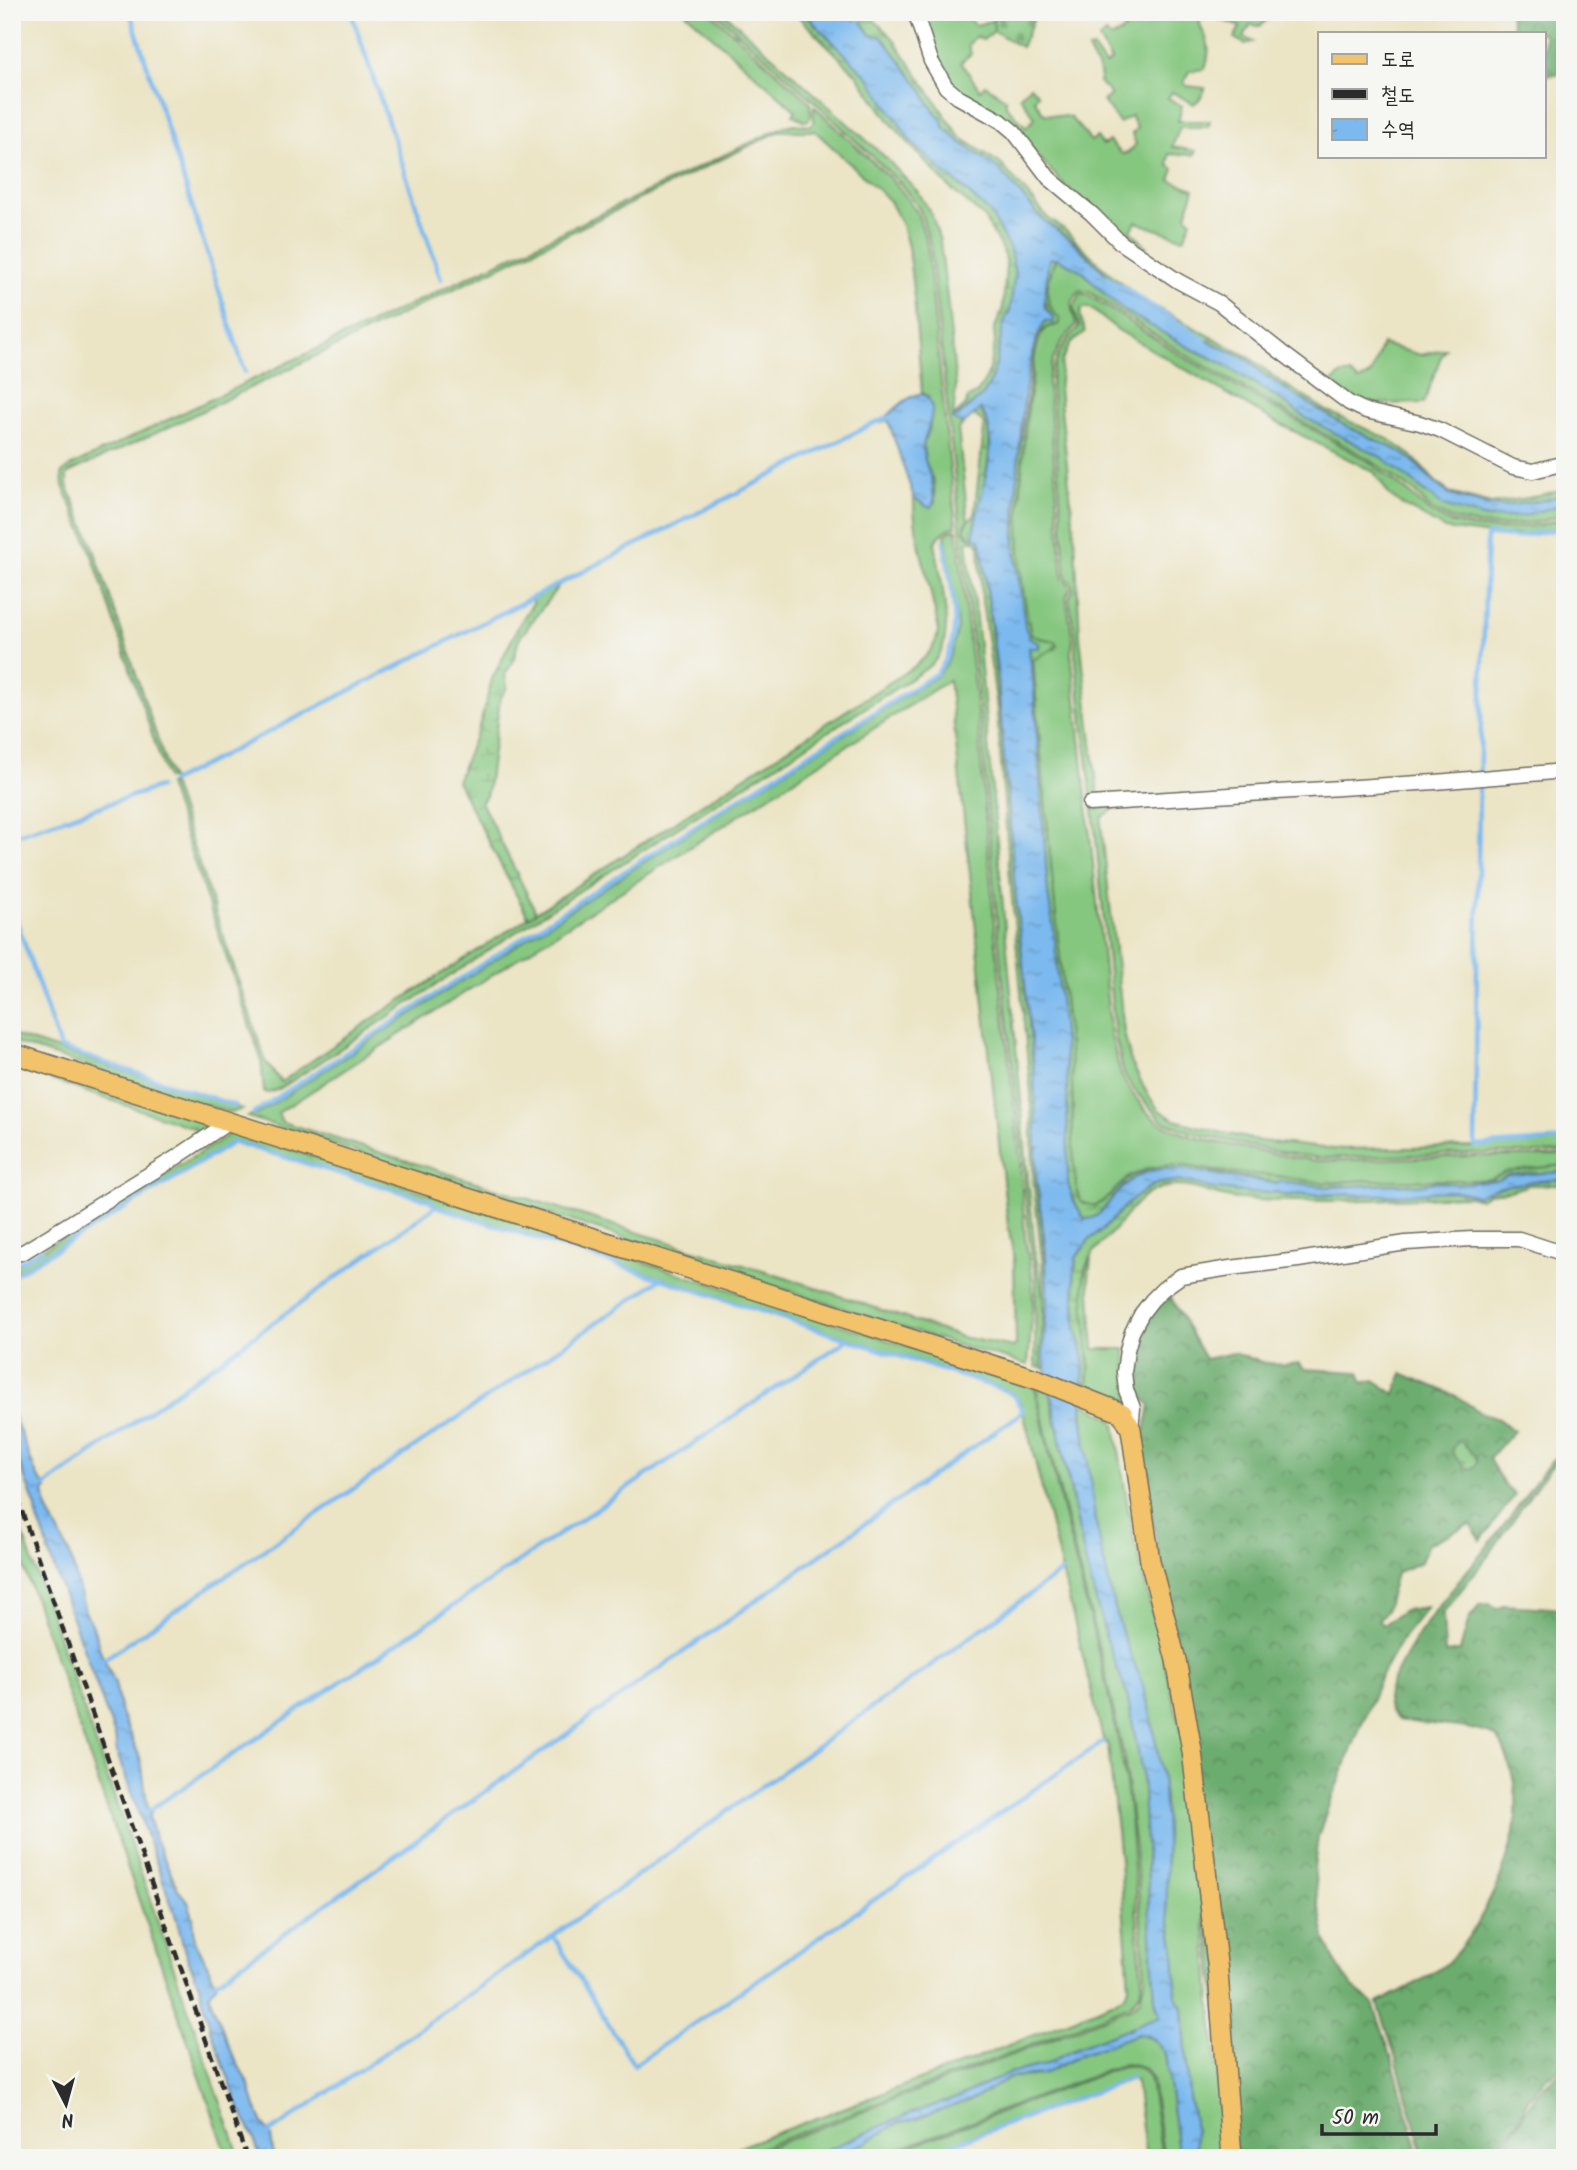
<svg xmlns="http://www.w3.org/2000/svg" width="1577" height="2170" viewBox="0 0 1577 2170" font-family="Kalam,'Poor Story',sans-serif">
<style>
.grass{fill:#86c780;stroke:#587956;stroke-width:2;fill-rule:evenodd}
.forest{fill:url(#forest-crowns);stroke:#4c6c4c;stroke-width:2}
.wetland{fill:url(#wetland-marsh);stroke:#587956;stroke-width:2}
.cemetery{fill:url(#cemetery-stones);stroke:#587956;stroke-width:2}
.water{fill:url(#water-ripples);stroke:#54728d;stroke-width:2}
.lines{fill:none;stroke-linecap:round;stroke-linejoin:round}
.stream{stroke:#7cb9ef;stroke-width:4.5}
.minor-casing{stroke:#6e6c61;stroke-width:17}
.major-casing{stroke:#6e6c61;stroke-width:22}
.minor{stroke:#fff;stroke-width:14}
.major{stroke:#f2c36a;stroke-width:19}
.rail{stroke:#2b2b2b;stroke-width:4.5;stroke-dasharray:10 5;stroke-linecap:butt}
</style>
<defs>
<pattern id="forest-crowns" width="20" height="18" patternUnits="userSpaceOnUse" patternTransform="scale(1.75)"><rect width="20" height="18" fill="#6cac6e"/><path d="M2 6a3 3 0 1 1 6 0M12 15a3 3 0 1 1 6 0" fill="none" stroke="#598c5b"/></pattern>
<pattern id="wetland-marsh" width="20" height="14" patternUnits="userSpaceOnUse" patternTransform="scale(1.75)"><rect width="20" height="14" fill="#86c780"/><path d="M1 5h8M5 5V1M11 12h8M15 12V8" fill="none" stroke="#6ea269"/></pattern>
<pattern id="cemetery-stones" width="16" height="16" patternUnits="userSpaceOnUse" patternTransform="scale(1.75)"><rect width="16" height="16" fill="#86c780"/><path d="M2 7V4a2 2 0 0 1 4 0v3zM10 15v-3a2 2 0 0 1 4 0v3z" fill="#6ea269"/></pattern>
<pattern id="water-ripples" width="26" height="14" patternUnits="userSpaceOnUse" patternTransform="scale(1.75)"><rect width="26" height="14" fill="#7cb9ef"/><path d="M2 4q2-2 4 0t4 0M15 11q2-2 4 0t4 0" fill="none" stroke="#6697c2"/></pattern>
</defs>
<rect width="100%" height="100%" fill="#f6f6f2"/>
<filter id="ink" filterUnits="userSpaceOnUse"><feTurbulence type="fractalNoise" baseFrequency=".0143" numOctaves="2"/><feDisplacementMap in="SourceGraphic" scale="14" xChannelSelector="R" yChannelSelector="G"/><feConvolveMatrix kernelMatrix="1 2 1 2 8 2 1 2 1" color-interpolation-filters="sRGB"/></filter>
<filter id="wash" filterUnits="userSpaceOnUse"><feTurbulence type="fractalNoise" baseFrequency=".00686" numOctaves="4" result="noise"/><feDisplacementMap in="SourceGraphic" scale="28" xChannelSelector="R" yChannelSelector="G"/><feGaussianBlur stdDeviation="1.57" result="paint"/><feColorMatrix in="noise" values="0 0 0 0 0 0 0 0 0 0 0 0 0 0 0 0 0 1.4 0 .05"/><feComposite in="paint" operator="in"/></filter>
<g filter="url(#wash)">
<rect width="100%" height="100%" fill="#ebe4c5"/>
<!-- grass -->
<path class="grass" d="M685,12h25l100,90 1,12 -2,6 -4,1 -12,-6 3,-4z
M715,12h8l161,144 34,36 14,23 8,26 7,56 9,90 -3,31 10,7 -5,4 10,92 -3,4 1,9 9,7h-8l12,106 55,594c2,24 10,48 9,72 0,19 -4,36 -1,55l-6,-1 -1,-6 1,-85 -7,-39 -6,-77 -25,-224 -18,-223 -50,-469 -10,-34 -20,-27 -87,-83z
M920,12h38l18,13 17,-5 1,11 -11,9 -7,-4 -8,9 3,9 -10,8 19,28 5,-5 21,14v7l20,21 9,-9 -15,-22 10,-10 8,8 -4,5 10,15 26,3 21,24 6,-4 6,8 6,-4 13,13 6,-1 8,-9 -4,-10 5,-6 -6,-12 -12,7 -16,-22 8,-6 -12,-13 2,-7 -13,-26 5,-1 12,17 6,-4 -12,-22 7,-6 5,5 14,-8 -4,-10 14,-8h66c-4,22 5,16 7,33 2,8 -1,17 -3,24l-16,2 -5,12 3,3 18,2 -5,11 -6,5 -22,-12 -4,6 14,8 -4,15h32l-2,6h-28l-8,20 24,4 -2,4 -25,-1 -1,11 6,4 -4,11 24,9 -8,26 5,5 -7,19 -48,-17 -5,9 16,16 -4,6 -79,-68 -25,-28 -81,-62 -23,-36z
M1203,12h67l-2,7 -8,7 -10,-1 -6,12 9,5 -8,2 -11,-6 6,-11z
M814,106l83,79 20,27 10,32 29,283c-10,1 -16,7 -21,16 4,28 19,87 5,111 -6,10 -15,16 -25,22l-384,246 -250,166 -12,5 -5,-1 -3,-33 -93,-274 4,-1 94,278 15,20 91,-63 543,-353c10,-8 22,-21 23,-35 0,-9 -3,-19 -5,-27 -6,-35 -20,-70 -19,-106l14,9 7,-5 -1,-19 -9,-23 -2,-14 7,-20 1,-14 -3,-16 -6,-3 -8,-95 -6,-51 -6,-22 -12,-24 -75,-70h-35l-611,296 -99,45 -3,3v10l25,58 79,236h-4l-78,-233 -26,-60 -1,-13 9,-7 714,-340 10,-2 15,2 3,-2z
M1057,258l25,13 24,24 19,16 63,36 30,14 54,33 34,24 77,40 28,20 13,14 41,20 22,6 35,-2 43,-12v10l-27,8 -39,4 -21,-1 -28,-6 -20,-10 -14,-16 -47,-34 -185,-105 -95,-62 -9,-2c-14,16 -7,18 -4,35l-14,16 -9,19 -5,20 15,199 5,4 2,6 -4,8 7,44 -2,11 40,384 10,39 11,18 16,20 13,11 32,13 80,17 46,7 157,-5h69l20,-2v11l-59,7 -15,7 -14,1h-108l-45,3 -48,-7 -62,-5 -34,-6h-11l-22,4 -19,8 -24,24 -9,5 -12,-3 -4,-4c-10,-41 -4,-90 -8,-132 -14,-136 -27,-271 -38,-407l16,-10 7,-1 -1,-8 -16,-3 -8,-4c-6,-28 -11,-57 -12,-86 -1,-31 8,-203 26,-219 3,-3 6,-3 10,-3l2,-9c-15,-18 -10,-41 0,-59z
M1081,293l7,2 94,61 186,105 45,35 15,15 21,11 29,6 21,1 40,-4 26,-7v8l-30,7 -37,3 -53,-7 -46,-26 -9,-7 -16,-24 -100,-51 -156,-91 -28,-22h-8l-2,8 5,16 -15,12 -8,17 -3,29 16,150 5,98 18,156 14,7 -20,1 -17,-150 1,-12 -7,-42 4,-8 -2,-8 -5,-4 -15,-198c3,-14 7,-28 16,-40 4,-6 9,-8 12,-14l-6,-19z
M1382,344l39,11 25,-6 -6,10 -16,44 -64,1 -29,-21 11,-9h8l9,7 12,-7z
M957,530l20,183 18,223 25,224 5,78 7,39 1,26 -5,62 -74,-21 -706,-227 5,-3 3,1 468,-305 213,-134 9,-11 6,-14 6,-23 -13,-93 5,-4zM949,680l59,546 6,32 2,86 -2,3 -53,-10 -150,-51 -529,-164 -4,-9z
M1118,807l-16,10 -1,6 23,209 7,30 17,33 11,15 16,10 44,12 41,9 72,8 142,-2 91,-6v10l-21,2h-68l-157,5 -46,-7 -79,-18 -32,-12 -27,-30 -11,-17 -9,-38 -22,-227z
M12,1035l230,74 -11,4 -219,-71z
M12,1059l189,61 5,5 1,5 -18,13 7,-11 -2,-4 -182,-61z
M230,1130l802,256 4,6c24,122 61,241 85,363 14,74 13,149 21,223l-2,15 -10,12 -114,46 -283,107h-24l261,-97 142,-58 13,-9 4,-7 -9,-127 -12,-115 -5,-6 -82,-336 -6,-7 -10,-7 -568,-184 -8,-6 -195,-58 -222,133v-6l215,-132 -1,-4z
M1091,1258l-2,21 5,70h31l6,59 -43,-24c1,-7 2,-15 2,-22 -3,-31 -15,-76 1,-104z
M1036,1387l13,3 37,174 21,77 20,53 15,79 13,226 5,17 -83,32 -32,17 -36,8 -49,24 -51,17 -101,44h-68l277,-105 115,-46 8,-8 5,-21 -10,-129 -11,-92 -20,-88 -54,-218z
M1082,1402l30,17 3,6 16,102 53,215 18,153 22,263h-28l-2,-38 -5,-22 -6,-90 -7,-12 -2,-50 -7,-38 -1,-77 -4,-54 -14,-76 -25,-65 -16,-55 -12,-62 -10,-70z
M12,1503l228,655h-12l-216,-625z
M1138,2034c13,3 21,8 27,20l14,104h-15l-12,-78c-7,-15 -13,-16 -29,-16l-248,94h-45l37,-16 32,-20 14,-2 63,-22 34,-21 24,-1 46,-21z
M1123,2066c14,0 21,1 27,15l12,77h-16l-10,-76 -5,-4 -116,43 -34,11 -65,26h-36z"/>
<!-- forest -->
<path class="forest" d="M1509,12h56v62l-21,1v-42h-29z
M1166,1295l5,3 34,61 28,-6 28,9 22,3 16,-2 6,6 54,3 4,11 11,-3 21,14 7,-21 54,23 24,16 18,7 16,12 -25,28 15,26 11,10 -34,45 -11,-16 -42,20 -7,18 -25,11 -10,38 -8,9 5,5 21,-15 23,-3 -24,30 -21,37 -55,136 -9,27 -4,31 4,33 7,38 9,20 10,16 9,12 20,16 19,56 28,99h-184l-70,-559 -25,-149 9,-45c-7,-7 -17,-15 -19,-26 -5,-19 8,-53 19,-68 5,-6 11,-11 16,-16z
M1565,1446v4l-25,31 -51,74 -46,58 2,40 15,-2 9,-33 11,-13 11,-1 6,5 7,-4 61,4v368c-6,7 -6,12 0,19v71l-18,10 -18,20 -12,25 -20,30 1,6h-74l-28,-100 -18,-55c20,-11 54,-26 69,-40 30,-29 63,-97 68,-138 3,-19 1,-39 -5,-58 -3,-9 -5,-21 -13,-29 -14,-13 -77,-13 -99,-18 -6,-6 -12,-13 -11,-22 1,-11 7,-21 12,-30 24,-48 61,-87 94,-129 25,-30 44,-65 72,-93z
M1565,2070v88h-64l-1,-5c24,-33 28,-62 65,-83z"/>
<!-- wetland -->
<path class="wetland" d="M794,12h9l66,66 41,62 81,74 19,36 5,23 -5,38 -6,11 -8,42 -6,19 -7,12 -27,22 -2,-1 12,-11 1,-6 10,-6 10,-16 8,-34 -1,-13 9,-22 3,-44 -3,-13 -20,-35 -32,-27 -39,-42 -22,-25 -33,-47z
M855,12l14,1 -7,5 8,-2 22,21 68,100 41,27 47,54 16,11 42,41 35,29 108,58 32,25 48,30 59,27 23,16 24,26 15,12 41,11 48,-8 26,-8v5l-18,7 -42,6h-14l-41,-11 -15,-12 -22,-22 -14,-10 -55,-26 -53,-32 -28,-19 -15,-14 -54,-26 -73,-45 -47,-47 -32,-23 -43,-50 -39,-27 -16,-15 -2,-7 -13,-16 -6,-13 -41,-54 -11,-2z
M1057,258c-10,20 -16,45 3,61l-1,5c-5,2 -11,1 -15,5 -8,9 -11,40 -12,52 -13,84 -20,169 -1,253l8,4 16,3 3,5 -25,14c11,136 24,272 38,407 4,42 -2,92 8,132l4,4 12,3 9,-5 24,-23 19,-9 22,-4h11l34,6 62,5 48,7 45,-3h108l14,-1 15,-7 59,-7v7l-57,3 -9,5 -42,4 -21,-2 -19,3 -20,-1 -71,3 -44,-6 -5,3c-26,-8 -117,-20 -140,-7 -7,4 -15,11 -21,17 -10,10 -16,26 -32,25l-8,-12 -8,-23 -1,-105 -13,-147 -6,-39 -15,-213 -4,-32 10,-4 -10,-7 -4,-11 -10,-79 2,-78 19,-129 4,-12 6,-7 8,-2c-16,-20 -9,-36 -5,-60z
M980,409l7,14 3,24 -7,47 -9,32 8,21c13,110 23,220 32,331 5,72 17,144 21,216 2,27 0,53 1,80 3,44 12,87 11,131 0,22 -5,42 -1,64l-4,-1 -2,-14 4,-41 -2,-52 -9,-82 -2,-84 -21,-217 -14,-177 -14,-100 -3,-56 -15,-15 4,-9 6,-5 10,-87 -1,-7 -10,-8z
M560,584l-41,55 -6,23 -8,12 2,13 -7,12 -12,89 -2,8 -5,6 55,110 -8,5 -71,-136 24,-60 11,-42 28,-56 13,-20v-5z
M1565,1180v5h-36l-19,6 -21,2 -9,6 -12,-3c-76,3 -153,8 -229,3 -27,-2 -50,-19 -78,-11 -22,7 -32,25 -47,42 -11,12 -23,22 -29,38 -2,6 -1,14 -1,21 0,32 7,63 4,95l-5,-2 1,-24 -8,-30 -2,-58 2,-12 13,-18 16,-13 23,-24 18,-14 12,-6 14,-2 21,2 16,5 42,5 26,-1 7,3c39,-1 79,0 118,-1 23,0 54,-7 75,2 15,-11 69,-17 88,-16z"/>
<!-- cemetery -->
<path class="cemetery" d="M998,12h35v9l-12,26 -27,-16 -1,-11z
M1462,1442l15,17v4l-4,5 -8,1 -13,-17 4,-9z"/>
<!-- water -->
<path class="water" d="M803,12h52l16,23 11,2 41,54 6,13 13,16 2,7 16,15 39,27 43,50 31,23 48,47 73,45 54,26 15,14 28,19 53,32 55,26 14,10 22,22 15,12 41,11h13l43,-6 18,-7v11l-43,12 -35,2 -44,-12 -60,-48 -77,-40 -34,-24 -54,-33 -30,-14 -63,-36 -19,-16 -24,-24 -25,-13 -8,1 -5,44 1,5 9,11 -1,4 -7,-2c-24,25 -32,186 -31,225 1,27 7,53 10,80l4,11 10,7v4h-10l4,32 15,213 6,39 13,147 1,105 4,14 12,21c16,1 22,-15 32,-25 7,-8 17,-16 26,-20 25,-11 56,-2 81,2 18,3 36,3 54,8l5,-3 44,6 71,-3 20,1 19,-3 21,2 42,-4 9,-5 57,-3v8c-19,-1 -73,5 -88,16 -23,-10 -55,-2 -80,-1 -38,0 -76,-1 -113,0l-7,-3 -26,1 -42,-5 -16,-5 -15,-2 -20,2 -12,6 -18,14 -23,24 -16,13 -13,18 -2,12 2,58 8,30 -2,54 13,107 17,79 11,38 19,47 9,33 11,61 4,54 1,77 7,38 2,50 7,12 6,90 5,22 2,38h-17l-14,-104 -10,-14 -7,-4 -10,-2 -58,21 -36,19 -34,3 -34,21 -63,22 -14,2 -32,20 -37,16h-22l101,-44 51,-17 49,-24 36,-8 32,-17 83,-32 -5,-17 -3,-45 -10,-181 -15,-79 -20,-53 -21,-77 -43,-210 4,-49 -1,-52 -10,-80v-55l-3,-60 -19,-180 -6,-82 -3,-25 -7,-93 -16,-131 -2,-8 -5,-1 -1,-4c2,-37 31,-90 7,-125l-18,16 -10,-6 1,-3 3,1 26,-22 7,-12 6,-19 8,-42 6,-11 5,-38 -5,-23 -19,-36 -31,-29 -17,-13 -33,-32 -41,-62z
M922,393c22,12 1,39 1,55 0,16 10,26 10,43 0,7 3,9 -1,16h-4l-14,-9 -26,-78 -6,2c11,-12 24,-25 40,-29z
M12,1411l25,65 10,13 -3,2 3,18 23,46 15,57 7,12 8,26 15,33 6,30 20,47 7,49h3v5l-2,2 6,23 24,52 9,11 5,15 2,23 22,45 -7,7 -1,4 24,59 16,30 10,31 12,20 3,22h-14l-7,-22 -15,-31 -28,-78 -11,-42 -14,-33 -9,-35 -59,-164 -2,-17 -67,-185c0,-16 -12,-26 -12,-43l-24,-64z"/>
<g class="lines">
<!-- stream -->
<path class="stream" d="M130,12l115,360
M351,12l90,267
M859,19l14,-7
M1107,277l98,63
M1565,528l-50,9 -28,-2 -8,249 -4,362 90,-6
M171,782l703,-359 14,-5
M12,836l147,-49
M12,907l48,141 176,58
M254,1113l419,-273 263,-166c32,-37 14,-89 8,-133
M12,1266l30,-17
M12,1276l222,-134 195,58 7,6 568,184 11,6 8,16 -810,572
M42,1488l394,-282
M100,1662l561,-383
M147,1812l700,-472
M553,1936l81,129 469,-323
M265,2136l288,-200 508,-364
M918,2158c70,-29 143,-52 214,-80"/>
</g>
</g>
<g filter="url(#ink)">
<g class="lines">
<!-- minor casing -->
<g class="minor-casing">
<path id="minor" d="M915,12l16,49 15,26 12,10 43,24 13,11 35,46 43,36 28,28 58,39 41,22 62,49 68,51 17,8 54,12 20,7 73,37 20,4 32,-8
M1090,804l345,-22 130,-11
M12,1256l13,-5 152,-94 52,-35
M1131,1429l2,-21 -7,-18 -2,-18 3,-22 5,-18 10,-19 10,-13 11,-11 18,-13 49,-8 68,-8 108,-17 66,-4h47l46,15"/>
</g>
<!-- major casing -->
<g class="major-casing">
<path id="major" d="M12,1053l1027,327 83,33 9,16 19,132 26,99 16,91 26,221 14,186"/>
</g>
<!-- minor -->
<use href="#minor" class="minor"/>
<!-- major -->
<use href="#major" class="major"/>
<!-- rail -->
<path class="rail" d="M12,1483l235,675"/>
</g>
</g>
<!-- margin -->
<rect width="1577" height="2170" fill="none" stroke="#f6f6f2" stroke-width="42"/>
<!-- legend -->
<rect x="1318" y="32" width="228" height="126" fill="#f6f6f2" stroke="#a5a5a2" stroke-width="2"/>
<rect x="1332" y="54" width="35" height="10" fill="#f2c36a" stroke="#a5a5a2" stroke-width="2"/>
<text x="1381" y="66" font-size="21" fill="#2b2b2b">도로</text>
<rect x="1332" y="89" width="35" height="10" fill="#2b2b2b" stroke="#a5a5a2" stroke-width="2"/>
<text x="1381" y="102" font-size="21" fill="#2b2b2b">철도</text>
<rect x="1332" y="119" width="35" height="21" fill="url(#water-ripples)" stroke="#a5a5a2" stroke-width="2"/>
<text x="1381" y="136" font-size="21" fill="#2b2b2b">수역</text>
<!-- north arrow -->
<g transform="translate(66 2104) rotate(174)" stroke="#f6f6f2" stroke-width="5" paint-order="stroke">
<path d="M0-5L12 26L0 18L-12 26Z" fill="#2b2b2b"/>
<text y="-10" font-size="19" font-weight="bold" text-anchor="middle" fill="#2b2b2b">N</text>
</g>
<!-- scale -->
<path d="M1322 2124v10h114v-10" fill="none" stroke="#2b2b2b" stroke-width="3.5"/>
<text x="1332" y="2124" font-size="21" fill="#2b2b2b" stroke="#f6f6f2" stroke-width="5" paint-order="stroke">50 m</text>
</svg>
